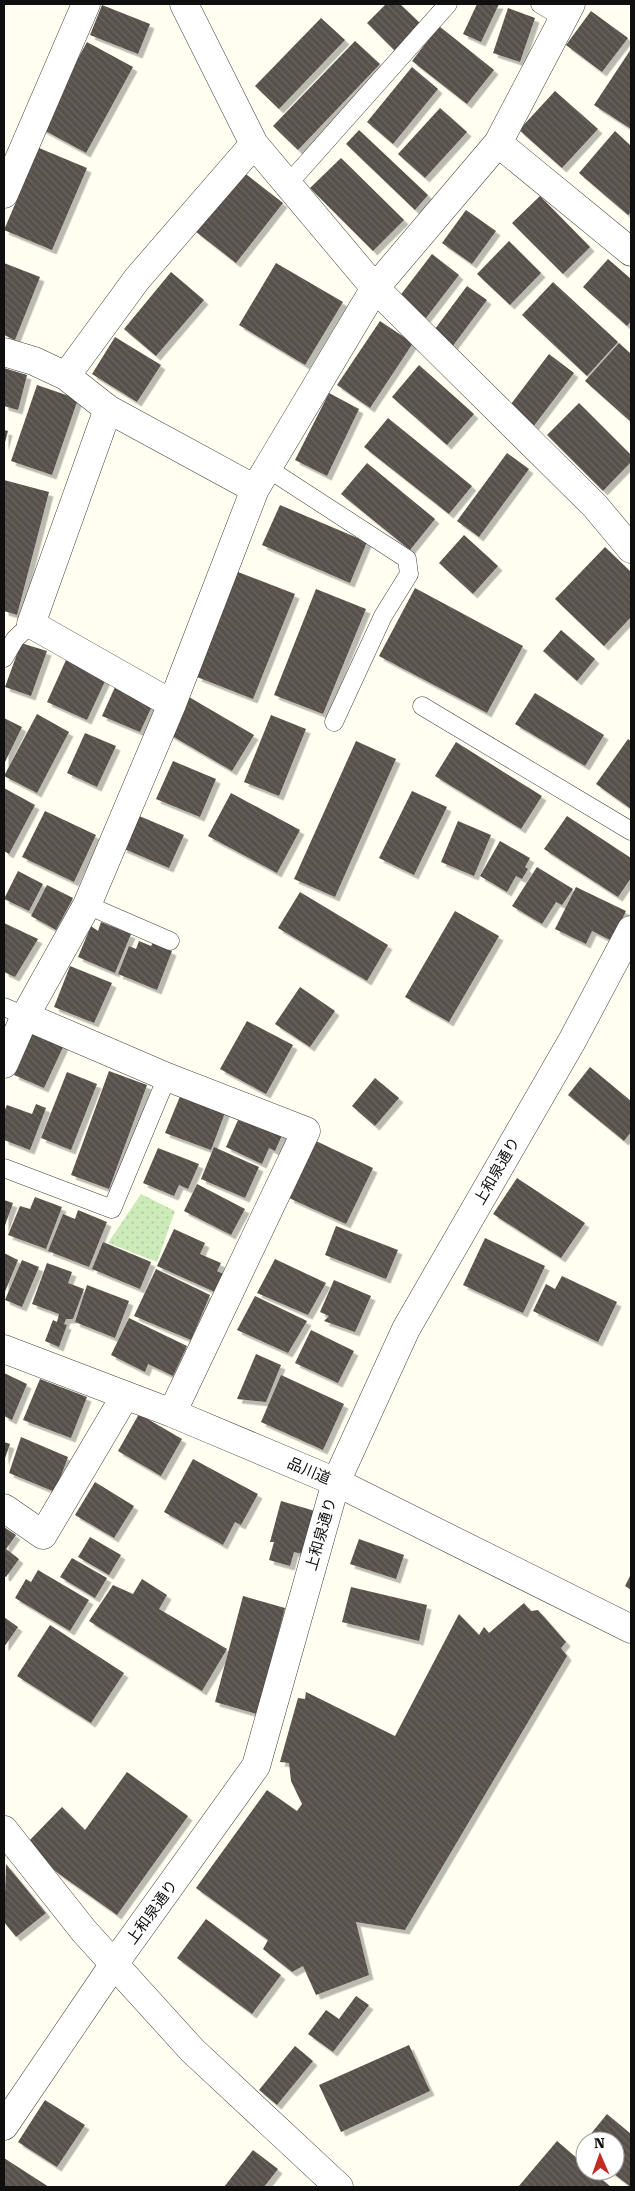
<svg xmlns="http://www.w3.org/2000/svg" width="635" height="2191" viewBox="0 0 635 2191" font-family="'Roboto Serif','Noto Sans JP',serif">
<style>
.grass{fill:url(#grass-dots)}
.building{fill:url(#building-back-hatch);filter:url(#shadow)}
.lines{fill:none;stroke-linecap:round;stroke-linejoin:round}
.lane-casing{stroke:#424242;stroke-width:19}
.street-casing{stroke:#424242;stroke-width:29}
.lane{stroke:#fff;stroke-width:18}
.street{stroke:#fff;stroke-width:28}
.labels{text-anchor:middle;stroke-width:5;stroke-linejoin:round;paint-order:stroke}
.street-label{font-size:15px;fill:#0f0f0f;stroke:#fff}
</style>
<defs>
<pattern id="grass-dots" width="8" height="8" patternUnits="userSpaceOnUse" patternTransform="scale(1.25)"><rect width="8" height="8" fill="#cdeab9"/><path d="M2 2h.1M6 6h.1" fill="none" stroke="#afc89e" stroke-width="1.8" stroke-linecap="round"/></pattern>
<pattern id="building-back-hatch" width="6" height="6" patternUnits="userSpaceOnUse" patternTransform="scale(1.25)"><rect width="6" height="6" fill="#58514b"/><path d="M-1 5l2 2M0 0l6 6M5-1l2 2" fill="none" stroke="#6b6561"/></pattern>
<filter id="shadow"><feDropShadow dx="4.5" dy="4.5" stdDeviation="0" flood-color="#0004"/></filter>
</defs>
<rect width="100%" height="100%" fill="#fffef0"/>
<!-- grass -->
<path class="grass" d="M141,1194l34,17 -18,51 -49,-19z"/>
<!-- building -->
<path class="building" d="M386,4h14l22,21 -26,27 -29,-29z
M477,4h22l-18,38 -18,-8z
M102,5l48,19 -12,30 -48,-19z
M508,8l27,10 -15,44 -27,-9z
M591,11l37,27 -26,34 -36,-27z
M321,18l24,22 -66,69 -24,-23z
M439,26l55,44 -27,34 -55,-43z
M355,41l25,23 -82,86 -25,-24z
M87,42l46,25 -47,86 -46,-25z
M631,49v80l-37,-24z
M412,67l26,22 -45,55 -26,-22z
M555,91l43,38 -36,39 -43,-38z
M440,108l27,24 -42,46 -27,-24z
M359,130l69,65 -13,15 -69,-66z
M615,131l16,15v66l-3,3 -49,-42z
M39,148l48,20 -35,82 -48,-20z
M341,158l63,62 -31,31 -63,-63z
M242,171l41,32 -47,60 -41,-32z
M540,196l50,51 -27,27 -51,-51z
M466,210l30,21 -24,33 -30,-21z
M509,241l32,32 -31,32 -33,-31z
M432,254l27,21 -33,43 -27,-21z
M608,259l23,20v42l-4,5 -44,-39z
M4,263l36,14 -25,63 -11,-5z
M276,263l67,39 -38,63 -66,-40z
M171,272l33,28 -48,56 -32,-27z
M553,282l65,60 -31,34 -65,-61z
M467,286l20,14 -38,51 -20,-14z
M380,321l33,22 -43,65 -33,-23z
M115,337l46,28 -24,37 -45,-28z
M619,343l12,11v68l-46,-41z
M549,354l25,19 -41,54 -25,-19z
M419,365l55,49 -27,31 -55,-48z
M4,368l23,7 -9,35 -14,-4z
M37,385l41,14 -26,76 -41,-14z
M329,393l30,16 -32,67 -32,-16z
M579,403l52,52v7l-28,29 -56,-56z
M388,418l84,68 -23,28 -85,-67z
M4,430l4,1 -4,15z
M507,453l22,16 -50,68 -22,-16z
M367,463l68,56 -25,31 -69,-56z
M4,480l45,12 -32,123 -13,-4z
M280,505l87,37 -17,41 -88,-38z
M464,535l34,31 -25,28 -34,-31z
M605,547l26,25v45l-27,29 -49,-47z
M238,572l57,22 -42,105 -56,-22z
M415,588l108,58 -36,67 -108,-57z
M316,589l50,20 -43,105 -49,-19z
M561,630l34,29 -18,22 -34,-30z
M21,643l26,8 -16,45 -26,-9z
M66,660l40,19 -19,41 -40,-18z
M115,687l38,17 -13,28 -38,-16z
M535,693l69,42 -19,31 -70,-42z
M189,697l65,38 -22,36 -65,-38z
M37,714l32,18 -32,61 -33,-17z
M271,715l35,14 -27,67 -35,-14z
M4,718l18,9 -18,37z
M85,733l31,13 -19,41 -30,-14z
M628,739l3,2v68l-35,-25z
M356,741l40,18 -61,138 -41,-18z
M456,742l86,54 -21,33 -86,-53z
M173,761l43,18 -16,38 -44,-18z
M4,788l31,17 -26,49 -5,-3z
M412,791l35,16 -33,68 -35,-17z
M231,793l69,37 -23,43 -69,-37z
M45,811l51,24 -22,47 -52,-25z
M137,815l47,20 -15,33 -47,-20z
M567,816l64,42v20l-13,19 -74,-48z
M458,821l33,14 -17,41 -33,-14z
M500,841l30,17 -5,9 3,2 -6,10 -6,-3 -9,16 -27,-16z
M537,867l36,22 -11,16 -6,-3 -14,22 -30,-18z
M18,871l25,13 -14,27 -25,-12z
M47,885l26,13 -17,32 -25,-14z
M576,887l50,24 -14,30 -20,-10 -6,13 -31,-15z
M300,892l88,53 -21,36 -89,-53z
M455,911l44,25 -50,86 -44,-25z
M101,922l30,12 -16,39 -37,-16 13,-31 7,5z
M4,923l34,16 -23,38 -11,-5z
M139,941l12,5 2,-3 19,8 -15,39 -39,-16 11,-28 7,3z
M70,966l42,17 -18,40 -40,-16z
M300,987l35,24 -25,36 -35,-23z
M247,1021l46,24 -27,49 -46,-25z
M33,1031l31,14 -20,43 -30,-13z
M590,1067l41,34v31l-7,9 -56,-46z
M109,1071l38,14 -38,104 -38,-14z
M67,1072l30,12 -26,66 -30,-12z
M375,1078l24,20 -24,28 -23,-20z
M181,1094l45,16 -15,40 -46,-17z
M36,1104l10,4 -16,42 -26,-10v-28l3,-7 25,9z
M249,1116l34,17 -8,18 -6,-3 -7,16 -36,-17 12,-27 7,3z
M316,1141l57,27 -27,56 -57,-26z
M214,1147l45,20 -14,31 -44,-19z
M158,1148l41,16 -11,25 -9,-4 -5,11 -31,-13z
M517,1178l68,45 -24,35 -68,-44z
M197,1184l48,25 -14,26 -47,-24z
M35,1197l27,10 -16,42 -38,-14 12,-29 10,3z
M4,1200l9,3 -9,25z
M78,1210l29,12 -18,45 -41,-16 15,-37 12,5z
M336,1226l62,24 -12,29 -61,-24z
M174,1229l31,14 -5,11 21,9 -4,8 8,4 -8,18 -60,-27z
M485,1238l60,28 -22,47 -60,-28z
M103,1242l48,20 -11,27 -48,-20z
M4,1253l14,7 -14,34z
M275,1259l51,24 -18,32 -51,-22z
M22,1260l17,7 -17,40 -17,-7z
M47,1263l25,9 -4,11 16,6 -11,30h-7l-2,5 3,1 -8,22 -14,-6 8,-21 4,2 2,-8 -27,-10z
M156,1269l54,26 -19,45 -57,-24z
M562,1276l55,26 -19,40 -65,-31 13,-27 9,5z
M334,1280l37,16 -16,36 -31,-11 5,-5 -9,-4z
M87,1285l42,16 -14,37 -40,-16z
M255,1296l52,25 -19,32 -51,-23z
M129,1318l58,28 -14,30 -25,-12 -3,8 -34,-17z
M311,1330l43,21 -16,32 -43,-20z
M256,1354l25,11 -15,37 -29,-3z
M4,1373l23,11 -15,36 -8,-4z
M281,1375l63,29 -21,46 -62,-28z
M40,1379l47,18 -16,41 -48,-18z
M139,1414l43,25 -21,37 -43,-25z
M21,1437l47,20 -13,35 -46,-19z
M4,1442l6,2 -6,17z
M193,1459l65,35 -17,31 -6,-3 -12,23 -59,-33z
M95,1482l39,24 -20,32 -39,-23z
M281,1501l34,10 -12,43 -9,-2 -4,14 -21,-6 5,-18h-4z
M4,1527l12,8 -10,14 13,10 -13,18 -2,-1z
M90,1537l31,18 -12,20 -31,-18z
M359,1539l45,16 -8,24 -46,-15z
M72,1558l35,20 -12,20 -35,-21z
M38,1570l51,30 -19,31 -55,-33 11,-19 5,3z
M631,1574v16l-6,-4z
M142,1579l25,16 -8,14 68,40 -25,42 -113,-70 24,-36 20,9z
M351,1587l76,18 -8,36 -77,-19z
M243,1596l42,12 -28,106 -42,-12z
M524,1603l7,8 7,-1 28,32 -5,6 6,8 -162,274 -49,-8 13,53 -53,20 -13,-29 -11,6 -29,-23 5,-9 -72,-52 71,-98 30,21 5,-7 -11,-23 -2,-18 -9,-1 18,-64 7,1 1,-7 89,44 64,-122 20,21 5,-8 5,6z
M4,1617l14,10 -14,20z
M50,1625l74,48 -33,50 -74,-47z
M127,1772l61,44 -71,99 -62,-44 -27,-29 34,-35 23,23z
M6,1864l40,49 -30,24 -12,-15z
M206,1919l75,56 -29,39 -75,-56z
M356,1996l13,9 -36,47 -25,-18 18,-24 13,9z
M409,2045l21,46 -89,41 -22,-47z
M295,2046l18,15 -36,44 -18,-15z
M45,2100l40,25 -28,42 -39,-25z
M607,2114l24,20v53l-21,-16h5v-30h-30z
M557,2141l28,24v6h7l19,16h-93z
M253,2150l25,19 -14,18h-40z
M4,2158l45,29h-45z"/>
<g class="lines">
<!-- lane casing -->
<g class="lane-casing">
<path id="lane" d="M540,4l23,14
M288,184l160,-180
M267,468l140,91 2,15 -26,42 -49,106
M4,658l11,-19 16,-15
M422,706l209,125
M87,905l83,36
M4,1007l21,9
M4,1168l108,41 55,-132"/>
</g>
<!-- street casing -->
<g class="street-casing">
<path id="street" d="M498,143l133,109
M254,144l121,144 220,218 36,43
M4,194l82,-190
M4,352l30,9 32,15 42,33 147,80
M66,376l71,-97 117,-135 -70,-140
M108,409l-77,215 141,80
M25,1016l142,61 139,54 -134,282
M4,1064l21,-48 62,-111 85,-201 83,-215 120,-201 123,-145 73,-139
M4,1349l168,64 164,69 295,147
M4,1508l39,27 82,-139
M4,1830l80,101 108,119 147,137
M4,2126l110,-162 142,-198 80,-284 70,-153 166,-288 59,-111"/>
</g>
<!-- lane -->
<use href="#lane" class="lane"/>
<!-- street -->
<use href="#street" class="street"/>
</g>
<g class="labels">
<!-- street labels -->
<g class="street-label">
<text transform="translate(497 1171) rotate(-60)" y="5">上和泉通り</text>
<text transform="translate(309 1471) rotate(23)" y="5">品川道</text>
<text transform="translate(321 1534) rotate(-74)" y="5">上和泉通り</text>
<text transform="translate(152 1912) rotate(-54)" y="5">上和泉通り</text>
</g>
</g>
<!-- border -->
<rect width="635" height="2191" fill="none" stroke="#0f0f0f" stroke-width="10"/>
<!-- north arrow -->
<g transform="translate(600 2156) rotate(358)"><circle r="24" fill="#ffffff" stroke="#9f9f9f"/>
<path d="M0-4L9 19L0 12L-9 19Z" fill="#c22d23"/>
<text y="-8" font-size="14" font-weight="bold" text-anchor="middle" fill="#0f0f0f">N</text>
</g>
</svg>
